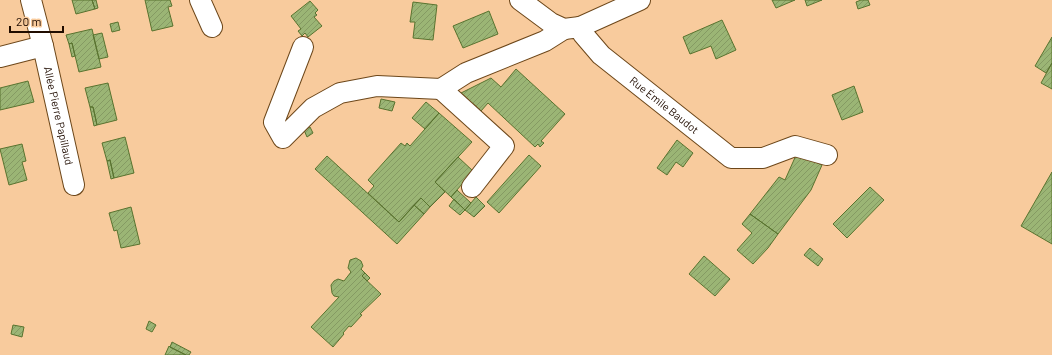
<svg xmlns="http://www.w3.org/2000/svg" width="1052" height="355" viewBox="0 0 1052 355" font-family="Barlow,sans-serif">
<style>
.building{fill:url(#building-hatch);stroke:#59732f}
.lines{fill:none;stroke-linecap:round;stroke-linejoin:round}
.minor-casing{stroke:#6d471a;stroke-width:22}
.minor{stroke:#fff;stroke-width:20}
.labels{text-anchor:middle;stroke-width:3.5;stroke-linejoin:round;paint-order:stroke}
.street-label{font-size:11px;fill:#200c00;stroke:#f8cb9d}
</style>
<defs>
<pattern id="building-hatch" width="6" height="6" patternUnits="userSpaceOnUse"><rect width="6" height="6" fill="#9bb575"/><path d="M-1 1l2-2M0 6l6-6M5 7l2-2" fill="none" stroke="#859a63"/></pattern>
</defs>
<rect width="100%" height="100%" fill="#f8cb9d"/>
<!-- building -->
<path class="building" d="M72,0h20l3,9 -19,5z
M92,0h4l2,8 -3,1z
M145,0h25l2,6 -4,1 5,19 -21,5z
M772,0h23l-19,8z
M805,0h17l-15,6z
M861,0h7l2,5 -12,4 -2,-7z
M310,1l8,9 -3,3 2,2 -3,2 8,9 -14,11 -3,-4 -3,3 -4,-5 3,-2 -10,-13z
M413,2l24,3 -4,35 -20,-2 2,-16h-5z
M489,11l9,23 -35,14 -10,-22z
M722,20l14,30 -20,9 -5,-13 -21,8 -7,-17z
M118,22l2,8 -8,2 -2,-8z
M92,29l9,38 -22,5 -7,-29 -3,1 -3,-9z
M102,33l6,24 -9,2 -6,-24z
M1052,37v26l-6,10 -11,-7z
M72,43l3,13 -3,1 -3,-13z
M1052,63v26l-11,-6z
M516,69l49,45 -24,27 3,2 -4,4 -2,-3 -3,3 -47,-44 -7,8 -20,-18 30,-15 10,9z
M28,81l6,21 -34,8v-22z
M108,83l9,37 -20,5 -4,-18h-3l-5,-19z
M854,86l9,26 -21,8 -10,-25z
M381,99l14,3 -3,9 -13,-3z
M426,102l13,11 -14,16 -13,-11z
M90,107h3l4,18 -3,1z
M439,113l33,29 -37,40 10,10 -15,15 -9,-9 -22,24 -31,-29 6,-7 -6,-6 33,-37 4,3 2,-3 3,3z
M310,127l3,6 -6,4 -3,-7z
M125,137l9,36 -20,5 -4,-18 -3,1 -5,-18z
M677,140l16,13 -10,14 -7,-5 -9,13 -10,-7z
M22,144l4,17 -4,1 5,18 -18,5 -9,-36z
M797,153l25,12 -11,25 -33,44 -28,-20 29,-37 6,3z
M529,155l12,11 -42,47 -12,-11z
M327,156l72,66 15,-17 10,9 -27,30 -82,-75z
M458,157l15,14 -22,26 -16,-15z
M110,160l4,18 -3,1 -4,-18z
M1052,172v72l-31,-18z
M870,187l14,13 -37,38 -14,-14z
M457,190l14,13 -6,7 -14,-13z
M476,197l9,9 -11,11 -9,-7z
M421,198l9,9 -6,7 -10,-9z
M454,199l11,11 -5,5 -11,-9z
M131,207l9,37 -19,4 -4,-18 -3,1 -5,-18z
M750,214l28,20 -10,14 -15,16 -16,-14 15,-17 -10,-9z
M810,248l13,11 -5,7 -14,-11z
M704,256l26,23 -15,17 -26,-22z
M356,258l5,3 2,5 -2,3 4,4 -3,3 19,18 -21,20 2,1 -11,12 -2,-1 -6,7 1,1 -11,13 -22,-20 28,-30 -5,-1 -2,-3 -1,-8 3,-4 4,-2 6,2 7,-9 -3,-4 2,-8z
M365,273l5,5 -3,3 -5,-5z
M149,321l7,4 -4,7 -6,-3z
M13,325l11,2 -2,10 -11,-3z
M172,342l19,10 -2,3h-3l-16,-8z
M169,346l1,1 16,8h-21z"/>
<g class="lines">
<!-- minor casing -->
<g class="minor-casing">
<g id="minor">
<path id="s1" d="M31,0l12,46 31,139"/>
<path d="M200,0l12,27"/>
<path id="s2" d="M520,0l31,23 13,6 16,-2 3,7 18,21 130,103h32l32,-12 32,9"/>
<path d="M580,27l60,-27"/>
<path d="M303,47l-29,75 9,16 30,-30 27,-15 37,-7 64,3"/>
<path d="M0,57l43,-11"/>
<path d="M472,187l32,-41 -63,-57 25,-16 79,-32 19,-12"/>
</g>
</g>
<!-- minor -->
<use href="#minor" class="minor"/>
</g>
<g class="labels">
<!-- street labels -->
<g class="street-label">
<text dy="4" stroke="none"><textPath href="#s2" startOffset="185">Rue Émile Baudot</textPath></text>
<text dy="4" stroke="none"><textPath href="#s1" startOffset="119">Allée Pierre Papillaud</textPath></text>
</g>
</g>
<!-- scale -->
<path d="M10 26v6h53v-6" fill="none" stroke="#200c00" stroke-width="2"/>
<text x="16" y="26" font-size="12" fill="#200c00" stroke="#f8cb9d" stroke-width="3" paint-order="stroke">20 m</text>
</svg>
